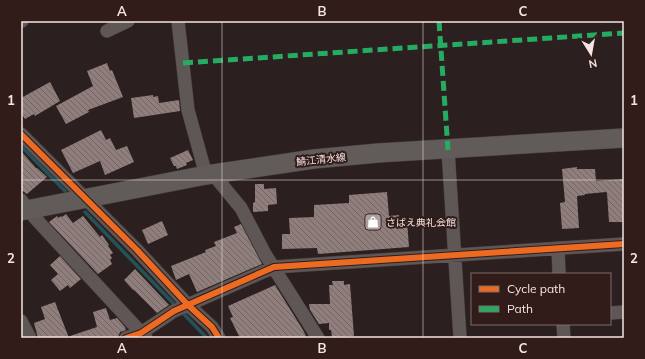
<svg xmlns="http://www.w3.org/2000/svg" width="645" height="359" viewBox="0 0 645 359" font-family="Mulish,'Noto Sans JP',sans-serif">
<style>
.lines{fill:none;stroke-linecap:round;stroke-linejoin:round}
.stream{stroke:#235359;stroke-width:3.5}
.building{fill:url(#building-back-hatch)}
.minor-casing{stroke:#463c3b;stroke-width:14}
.secondary-casing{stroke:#463c3b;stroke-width:20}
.minor{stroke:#5e5756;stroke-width:13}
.secondary{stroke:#615b5a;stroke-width:19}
.quiet{stroke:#26ab63;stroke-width:5;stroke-dasharray:10 5;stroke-linecap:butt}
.cycleway-casing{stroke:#311c19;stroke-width:8}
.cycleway{stroke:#ed6a23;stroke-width:6}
.grid{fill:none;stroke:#f4e4e2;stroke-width:1;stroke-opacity:0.55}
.labels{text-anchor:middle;stroke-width:4;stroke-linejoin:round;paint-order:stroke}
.street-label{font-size:10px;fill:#f4e4e2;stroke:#311c19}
.poi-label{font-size:10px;fill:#f4e4e2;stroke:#311c19;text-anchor:start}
.neatline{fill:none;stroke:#f4e4e2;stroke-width:1.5}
.grid-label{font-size:13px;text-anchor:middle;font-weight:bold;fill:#f4e4e2}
</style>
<defs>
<pattern id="building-back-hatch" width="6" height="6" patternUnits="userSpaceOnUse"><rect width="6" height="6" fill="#8f7e7b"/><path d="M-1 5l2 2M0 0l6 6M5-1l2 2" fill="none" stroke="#736765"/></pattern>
</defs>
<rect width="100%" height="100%" fill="#2b201f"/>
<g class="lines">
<!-- stream -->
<path class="stream" d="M21,146l44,45
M85,212l122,126"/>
</g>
<!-- building -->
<path class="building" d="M107,63l3,8 2,-1 11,27 -35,13 1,2 -23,12 -10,-18 37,-20 -6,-15z
M50,82l10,19 -25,15 -1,-2 -9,5 -4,-6v-15z
M153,95v2l5,-1 1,7 20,-3 1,11 -46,7 -3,-20z
M101,130l5,10 4,-2 6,12 11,-4 7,16 -29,13 -5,-14 -27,12 -12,-23z
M188,150l5,10 -7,3 1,2 -10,4 -1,-3h-2l-4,-8z
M21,151l15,17h1l10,9 -20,17 -6,-4z
M577,167v2h18l1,12 28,-2 -1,43h-14l-2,-29 -1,-1 -21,2v1l-8,1 2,32 -17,1 -2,-26 5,-1 -3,-33z
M255,184h9v5l12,-1 1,16 -9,1v6l-15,1v-9l2,-1z
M387,192l2,24 10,-1v6l8,-1 2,27 -91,7 -1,-6 -35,1v-15h8l-1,-16 25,-1v-12l35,-2v-8z
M66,214l7,9 10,-7 17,21 2,-2 7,10 -1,1 5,7 -3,2 2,3 -2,2 2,4 -14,10 -49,-52 8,-6 1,2 3,-2 1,1z
M162,221l6,14 -20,9 -6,-14z
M241,224l21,40 -65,28 -8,-18 -13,6 -5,-14 35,-14 -1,-2 11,-4 -2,-4 23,-9 -3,-6z
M60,256l21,23 -11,9 -2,-3 -8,6 -9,-11 7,-6 -8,-9z
M135,269l34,36 -12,8 -23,-23h-1l-9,-10z
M332,281h12v4l6,-1 4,52 -22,1 -1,-7h-2v-7l-10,1 -9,-14 -1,-6h21l-1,-19h4z
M275,285l28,45 4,8h-67l-10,-20 3,-1 -5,-11z
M55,302l14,36h-31l-4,-15 11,-4 -4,-12z
M106,308l4,12 7,-2 8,9 1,3 -6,2 -2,5 -48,1v-2l27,-9 -4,-15z"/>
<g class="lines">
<!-- minor casing -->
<g class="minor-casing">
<path id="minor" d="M21,21h1
M178,21l10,89 18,65
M107,31l21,-10
M21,134l116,116 51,55 24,22 7,11
M448,150l12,188
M213,174l28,34 24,46 53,84
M21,200l14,18 111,120
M558,248l1,26
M610,313l14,-1
M21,321l9,17
M563,324l1,14
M126,338l15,-5 33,-22 100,-44 350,-23"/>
</g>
<!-- secondary casing -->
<g class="secondary-casing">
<path id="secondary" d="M21,211l185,-36 108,-16 64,-6 246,-15"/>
</g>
<!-- minor -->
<use href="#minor" class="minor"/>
<!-- secondary -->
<use href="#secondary" class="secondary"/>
<!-- quiet -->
<path class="quiet" d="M439,21l9,129
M183,63l441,-30"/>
<!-- cycleway casing -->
<g class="cycleway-casing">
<path id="cycleway" d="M21,134l116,116 51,55 24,22 7,11
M126,338l15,-5 33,-22 100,-44 350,-23"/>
</g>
<!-- cycleway -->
<use href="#cycleway" class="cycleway"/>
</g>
<!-- grid -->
<path class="grid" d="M222,21v317M423,21v317M21,180h603"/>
<!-- icons -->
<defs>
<g id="shop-square" transform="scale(0.9)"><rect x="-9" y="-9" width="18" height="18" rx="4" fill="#ae9f9e" stroke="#311c19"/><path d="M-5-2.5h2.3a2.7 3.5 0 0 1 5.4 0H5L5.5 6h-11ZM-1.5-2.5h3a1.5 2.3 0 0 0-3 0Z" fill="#fff"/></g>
</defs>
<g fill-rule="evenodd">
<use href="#shop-square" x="373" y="222"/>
</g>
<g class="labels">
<!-- street labels -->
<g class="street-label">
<text transform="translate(321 159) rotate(-6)" y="4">鯖江清水線</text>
</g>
<!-- poi labels -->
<g class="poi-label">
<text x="386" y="226">さばえ典礼会館</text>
</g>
</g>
<!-- border -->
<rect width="645" height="359" fill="none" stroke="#311c19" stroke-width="44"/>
<!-- legend -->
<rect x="471" y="273" width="140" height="52" fill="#311c19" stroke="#7f6c69"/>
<rect x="479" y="286" width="20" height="6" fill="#ed6a23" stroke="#7f6c69"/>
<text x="507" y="293" font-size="12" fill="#f4e4e2">Cycle path</text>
<rect x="479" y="306" width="20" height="6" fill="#26ab63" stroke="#7f6c69"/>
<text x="507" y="313" font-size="12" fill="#f4e4e2">Path</text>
<!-- north arrow -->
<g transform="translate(591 54) rotate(169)" stroke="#311c19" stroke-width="3" paint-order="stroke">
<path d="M0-3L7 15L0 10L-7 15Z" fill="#f4e4e2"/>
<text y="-6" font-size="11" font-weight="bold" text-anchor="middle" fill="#f4e4e2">N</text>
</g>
<rect x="22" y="22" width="601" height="315" class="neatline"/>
<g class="grid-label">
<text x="122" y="16">A</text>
<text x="322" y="16">B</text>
<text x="523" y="16">C</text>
<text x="11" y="105">1</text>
<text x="634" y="105">1</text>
<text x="11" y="263">2</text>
<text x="634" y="263">2</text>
<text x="122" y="353">A</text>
<text x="322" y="353">B</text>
<text x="523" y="353">C</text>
</g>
</svg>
